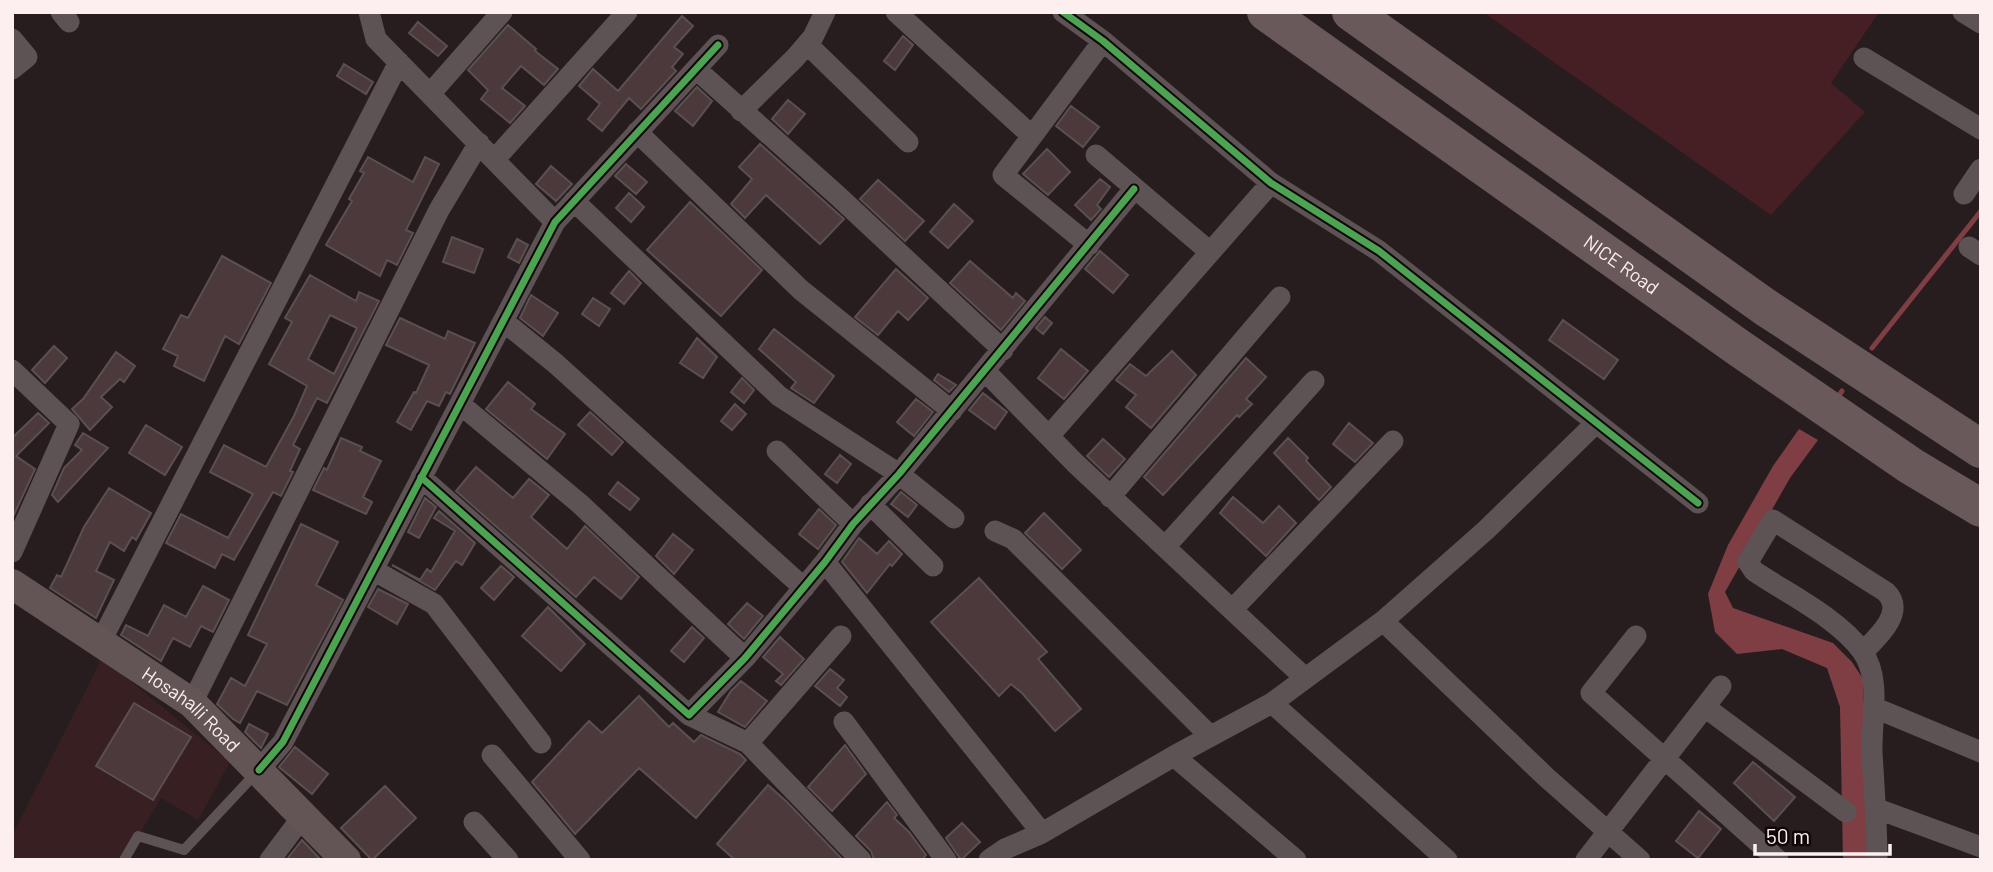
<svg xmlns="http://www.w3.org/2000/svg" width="1993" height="872" viewBox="0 0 1993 872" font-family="Barlow,sans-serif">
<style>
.built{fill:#381f21}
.green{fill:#451f23}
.water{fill:#7f3e44}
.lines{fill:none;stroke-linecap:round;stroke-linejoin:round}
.stream{stroke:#7f3e44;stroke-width:5}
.building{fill:#4b393c;stroke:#5a5051;stroke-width:2;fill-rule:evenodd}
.lane{stroke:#5e5354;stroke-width:10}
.street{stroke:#5e5354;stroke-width:21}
.secondary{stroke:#635556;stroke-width:30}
.highway{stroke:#69595a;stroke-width:38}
.cycleway-casing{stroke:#0f0707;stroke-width:11}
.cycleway{stroke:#4ca352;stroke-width:7}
.labels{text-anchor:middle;stroke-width:6;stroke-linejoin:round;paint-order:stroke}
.street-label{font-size:19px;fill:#fdeff0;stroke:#0f0707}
</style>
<rect width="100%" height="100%" fill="#281d1e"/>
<!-- built -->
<path class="built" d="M102,658l128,104 -32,58 -37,-22 -37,62h-112v-24z"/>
<!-- green -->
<path class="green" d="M1483,12h396l-48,71 34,29 -94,103z"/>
<!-- water -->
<path class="water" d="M1799,429l19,11 -28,38 -65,114 8,16 100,35 19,19 11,17 6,181h-26l-3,-153 -13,-39 -45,-19 -45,5 -22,-22 -7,-38 20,-49 45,-79z"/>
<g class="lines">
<!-- stream -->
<path class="stream" d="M1872,348l109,-137
M1836,400l6,-9"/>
</g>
<!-- building -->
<path class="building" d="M682,16l11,10 -19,21 9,7 -11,13 4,4 -35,38 -12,-11 -27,33 -14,-12 12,-15 -21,-18 14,-17 25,22z
M418,22l29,24 -9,10 -29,-23z
M508,25l28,24 -1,2 23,18 -14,16 -23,-19 -19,22 23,18 -15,17 -29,-24 7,-9 -20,-20z
M903,36l10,9 -18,25 -11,-9z
M344,64l29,18 -7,12 -29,-18z
M697,87l15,14 -19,25 -18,-15z
M788,100l17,14 -17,20 -16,-15z
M1071,106l28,21 -16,20 -27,-21z
M760,144l84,75 -24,25 -54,-49 -21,23 -14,-14 21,-25 -13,-12z
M1047,149l23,23 -22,23 -25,-21z
M368,157l45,25 12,-25 14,7 -33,66 7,3 -16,32 -10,-5 -7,16 -54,-31 26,-44 -3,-2 15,-26 -4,-2z
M626,164l21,18 -11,12 -21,-18z
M551,166l21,18 -16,17 -20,-17z
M1100,179l10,8 -13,18 4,4 -10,11 -16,-15z
M878,180l46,41 -19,20 -45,-42z
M629,193l15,14 -13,15 -15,-14z
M690,202l72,68 -41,46 -74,-66z
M954,204l19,17 -25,27 -18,-16z
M452,237l31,12 -9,24 -31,-11z
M517,239l11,6 -9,18 -11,-6z
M1100,251l28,24 -15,18 -28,-24z
M222,256l49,27 -32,61 -14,-8 -21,45 -30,-15 4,-10 -15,-7 18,-34 7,3z
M970,261l43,37 3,-5 9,8 -24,29 -51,-47z
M896,269l32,29 -20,22 -10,-9 -20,24 -23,-18z
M629,271l12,12 -17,21 -13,-11z
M310,275l46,26 3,-9 20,9 -52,102 -10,-5 -24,47 7,4 -10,22 3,1 -12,24 -8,-4 -39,68 -12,-6 -7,14 -49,-25 15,-29 47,24 25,-44 -43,-22 14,-27 42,22 28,-51 13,-30 -38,-22 23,-42 -7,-4zM330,315l27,13 -23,46 -26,-15z
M531,295l27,18 -15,23 -23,-18z
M593,298l17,11 -11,17 -17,-12z
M1045,317l7,6 -9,11 -7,-6z
M400,318l45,21 3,-8 27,12 -25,51 -4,-2 -7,14 -12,-5 -16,29 -14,-8 17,-30 2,1 13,-28 -43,-20z
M1563,320l55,40 -14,19 -55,-39z
M774,329l60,47 -20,27 -23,-15 5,-6 -37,-33z
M697,338l20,19 -14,21 -23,-15z
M54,346l13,12 -22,25 -13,-13z
M1061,349l27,22 -24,28 -26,-21z
M1172,351l24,24 -45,53 -25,-21 10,-12 -20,-15 14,-16 16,12z
M116,352l19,14 -11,16 -4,-3 -19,18 11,10 -22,23 -18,-21 11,-10z
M1246,358l20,19 -20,22 6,5 -13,13 -2,-2 -74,80 -19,-18z
M938,374l18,11 -7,7 -15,-12z
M742,378l12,12 -10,13 -13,-11z
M508,382l27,22 -4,5 34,25 -18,25 -61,-50z
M983,393l24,19 -12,17 -26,-19z
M916,399l17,13 -19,24 -17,-14z
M735,404l11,10 -14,16 -11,-9z
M590,412l33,30 -11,13 -34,-30z
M38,413l11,10 -33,33 19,13 -23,50v-81z
M1349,423l24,20 -18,19 -22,-18z
M146,425l36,22 -17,28 -36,-22z
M83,433l25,15 -50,54 -6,-7 12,-27 18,-18 -7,-5z
M341,438l21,9 -2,4 21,10 -18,36 9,5 -6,12 -53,-24 11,-22 3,2z
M1288,438l20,20 -2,3 25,26 -12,13 -45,-47z
M1103,439l22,20 -16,18 -22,-21z
M840,455l11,9 -14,19 -12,-9z
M476,467l37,31 16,-19 20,16 -18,22 36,32 18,-23 54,51 -18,22 -27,-22 -18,20 -120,-106z
M618,482l21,17 -9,11 -21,-16z
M109,488l42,25 -15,27 -4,-3 -8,14 -14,-9 -14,29 18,9 -18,38 -46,-30 7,-13 4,2 23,-50z
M901,492l16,13 -9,12 -17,-13z
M1233,497l30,26 16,-17 17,17 -30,33 -46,-43z
M425,498l11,9 -17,31 -11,-6z
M819,509l17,16 -18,24 -19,-15z
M439,511l36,32 -13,22 -6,-4 -21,29 -43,-25 28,15 7,-11 4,3 24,-41 -21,-13z
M1044,513l37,37 -19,19 -37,-36z
M301,524l37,18 -22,43 27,15 -56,105 -30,-14 -17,32 -7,-4 -16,-15 14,-26 14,8 22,-42 -19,-9z
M673,534l20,16 -19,24 -18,-18z
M859,538l18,16 12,-13 13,13 -10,12 -2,-2 -23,29 -25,-31z
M501,566l13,11 -20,23 -13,-12z
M979,578l68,74 -9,7 43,50 -26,22 -33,-38 -11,-9 -12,12 -68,-74z
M203,586l26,14 -16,32 -12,-6 -11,21 -17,-9 -12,23 -40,-26 5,-10 22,11 16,-31 22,12z
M378,589l30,15 -11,20 -29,-17z
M747,603l16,13 -19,23 -16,-15z
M548,607l37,37 -24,27 -39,-35z
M692,627l12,11 -20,24 -13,-11z
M780,637l24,22 -23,26 -5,-4 7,-7 -20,-17z
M830,669l14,11 -7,8 10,9 -7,9 -25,-20z
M741,681l26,20 -22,26 -27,-15 13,-21z
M639,696l30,31 4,-4 21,19 7,-7 39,19 6,6 -50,58 -57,-50 -64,66 -43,-52 57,-61 13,12z
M134,703l57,34 -38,63 -57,-34z
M249,724l19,10 -7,14 -16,-16z
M845,745l21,29 -34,37 -24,-24z
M295,747l33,27 -16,20 -33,-27z
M1753,762l42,35 -21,24 -40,-38z
M768,785l19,17 56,58h-108l-18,-16z
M385,786l31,32 -44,42 -31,-32z
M887,802l10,13 -3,3 15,14 17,23 -4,5h-48l-3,-9 -15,-15z
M1699,811l22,18 -23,29 -22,-17z
M962,823l18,19 -19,18 -15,-22z
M302,840l19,20 -34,-1z"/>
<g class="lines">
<!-- lane -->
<path class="lane" d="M124,860l14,-24 46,14 73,-78"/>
<!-- street -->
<path class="street" d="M61,12l8,10
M369,12l7,27 179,183
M896,12l136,124
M1063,12l40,29 168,142 108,68 319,252
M1963,12l18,11
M12,39l15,18 -15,12
M807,44l101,98
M1864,58l117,71
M696,69l142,127 165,154
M430,94l72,-82
M741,111l54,-53 18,-21 12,-25
M637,132l164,158 151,121
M1096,155l114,97
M495,159l132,-147
M1964,194l17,-25
M574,201l205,195 120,78 55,44
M1089,245l-86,-70 100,-134
M1969,247l12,8
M503,321l52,42 249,225
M12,370l57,54 -57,128
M985,371l90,92 230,215
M460,404l119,99 166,155
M1596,423l-110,107 -103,91 163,156 94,83
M1049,436l222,-253
M777,451l76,73
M421,477l268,238 56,-57 80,-96 28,-38 46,-50 235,-285
M1110,497l170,-200
M870,504l63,62
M995,531l18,8 197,197
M1165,547l149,-166
M825,562l217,271
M373,570l61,34 107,139
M1232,610l161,-169
M1636,636l-45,57 187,167
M100,643l299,-581
M1863,652c15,-15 43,-40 23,-60l-113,-72 -25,42 6,9c34,23 84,47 108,80 20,28 9,69 10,101 2,36 5,72 5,108
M192,703l247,-493 40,-67
M1272,703l175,157
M1705,707l141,105
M1873,707l108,45
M689,715l59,28 113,117
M844,722l102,138
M748,743l93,-107
M492,755l88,105
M1174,756l122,104
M259,770l24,-28 272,-520 163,-177
M1875,808l106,39
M474,822l34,38
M270,860l33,-44
M989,860l16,-11 37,-16 132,-77 98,-53 111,-82
M1586,860l135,-174"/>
<!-- secondary -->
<path class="secondary" id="s1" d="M12,584l180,119 154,157"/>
<!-- highway -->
<g class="highway">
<path id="s2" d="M1266,12l473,336 172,118 70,42"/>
<path d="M1351,12l414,295 216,142"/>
</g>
<!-- cycleway casing -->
<g class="cycleway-casing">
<path id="cycleway" d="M1063,12l40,29 168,142 108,68 319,252
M421,477l268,238 56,-57 80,-96 28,-38 46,-50 235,-285
M259,770l24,-28 272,-520 163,-177"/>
</g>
<!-- cycleway -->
<use href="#cycleway" class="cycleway"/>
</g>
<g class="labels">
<!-- street labels -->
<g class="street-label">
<text dy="7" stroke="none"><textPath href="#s2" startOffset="436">NICE Road</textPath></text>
<text dy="7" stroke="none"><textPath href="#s1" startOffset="219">Hosahalli Road</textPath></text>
</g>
</g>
<!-- border -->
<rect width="1993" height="872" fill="none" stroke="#fdeff0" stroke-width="28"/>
<!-- scale -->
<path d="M1755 844v10h135v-10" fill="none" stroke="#fdeff0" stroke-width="3.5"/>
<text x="1766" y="844" font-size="21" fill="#fdeff0" stroke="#0f0707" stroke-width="5" paint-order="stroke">50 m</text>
</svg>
